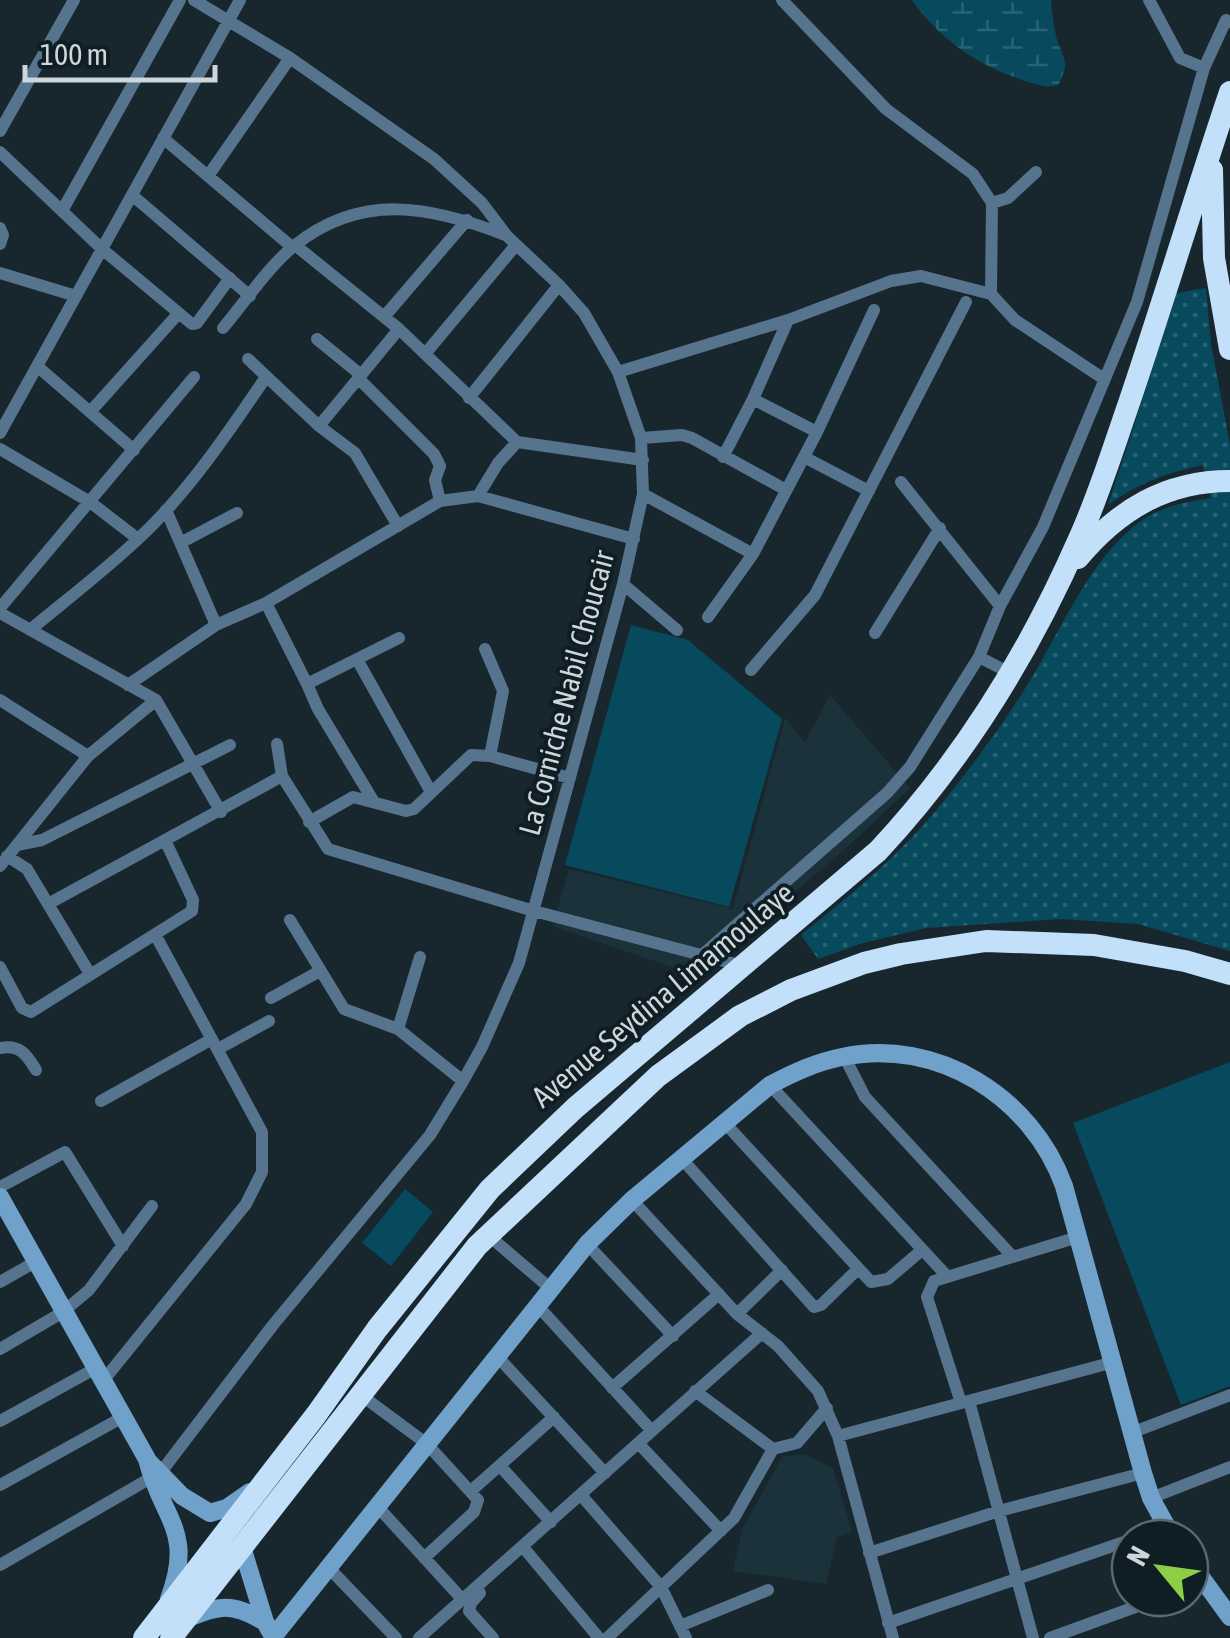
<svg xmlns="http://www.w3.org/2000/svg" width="1230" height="1638" viewBox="0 0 1230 1638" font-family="'Asap Condensed',sans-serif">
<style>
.built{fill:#1c323b}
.grass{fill:url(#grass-dots)}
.wetland{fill:url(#wetland-marsh)}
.garden{fill:#074a5e}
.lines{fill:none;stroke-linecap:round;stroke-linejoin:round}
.street{stroke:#56748e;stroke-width:12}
.secondary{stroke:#70a1ca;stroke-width:18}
.highway{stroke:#c2e0f9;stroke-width:22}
.labels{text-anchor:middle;stroke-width:8;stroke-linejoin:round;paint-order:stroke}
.street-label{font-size:30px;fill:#cdd6da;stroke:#0f1e24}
</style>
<defs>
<pattern id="grass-dots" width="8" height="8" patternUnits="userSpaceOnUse" patternTransform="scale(2.5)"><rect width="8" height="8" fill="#074a5e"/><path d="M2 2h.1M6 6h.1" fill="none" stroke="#2a6374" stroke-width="1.8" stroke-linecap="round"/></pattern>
<pattern id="wetland-marsh" width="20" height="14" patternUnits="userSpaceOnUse" patternTransform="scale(2.5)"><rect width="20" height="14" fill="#074a5e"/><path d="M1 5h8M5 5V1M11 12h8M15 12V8" fill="none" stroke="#2a6374"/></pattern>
</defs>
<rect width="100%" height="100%" fill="#18272d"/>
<!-- built -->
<path class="built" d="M830,695l80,93 -67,63 -156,132 -15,-16 -120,-41 17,-57 164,40 52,-191 20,24z
M804,1454l29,14 19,64 -15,5 -11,47 -93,-13 9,-41 40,-73z"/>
<!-- grass -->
<path class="grass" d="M1206,288l5,56 19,101v506l-92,-27 -77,-5 -135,9 -63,15 -45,16 -17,-24c52,-42 104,-84 145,-137 35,-43 69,-90 96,-138 26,-46 50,-98 91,-133 23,-19 49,-25 78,-29l-8,-33c-37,8 -64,18 -95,40l69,-212z"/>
<!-- wetland -->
<path class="wetland" d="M912,0h139c1,12 2,24 5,36 6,23 16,23 2,49 -14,4 -25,-2 -38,-6 -45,-15 -81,-41 -108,-79z"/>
<!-- garden -->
<path class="garden" d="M631,625l57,15 94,79 -53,188 -164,-42z
M1230,1062v324l-49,19 -108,-282z
M405,1189l28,23 -42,54 -29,-23z"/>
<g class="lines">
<!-- street -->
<path class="street" d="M782,0l104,109 87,65 19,29
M1149,0l31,58 24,10
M0,131l74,-131
M163,138l129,109
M0,152l102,97 90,75 5,-1 33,-45
M1036,172l-28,26 -16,5 -1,91 24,26 89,59
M208,176l82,-118
M132,195l118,101
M62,211l118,-211
M0,228l3,7 -3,9
M295,245l104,84 118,113 126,18
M0,273l76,23
M384,317l83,-97
M223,328c21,-25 46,-62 71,-82 67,-54 137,-40 211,-11
M317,339l44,36
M425,354l91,-109
M248,359l71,67 36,27 43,73
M37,366l97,84
M618,372l170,-52 103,-39 30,-5 70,18
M358,378l76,76 6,12 -5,14 5,21
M469,398l90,-113
M753,399l64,33
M90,412l88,-98
M319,426l80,-97
M0,433l240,-433
M641,438l41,-3 10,3 94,52
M0,449l90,53 48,37
M723,457l30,-58 35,-79
M804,457l65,34
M901,482l99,124
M643,494l110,60 -45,63
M478,496l20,-33 19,-21
M166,510l50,115
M182,542l55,-29
M753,554l64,-122 57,-122
M623,584l54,46
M266,603l41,81 92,-46
M0,608l194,-231
M0,613l156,87 65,112
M30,630c36,-30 73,-58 107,-90 50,-46 91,-107 129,-163
M875,633l65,-105
M485,649l18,42 -13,65
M979,657l31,16
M358,661l73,131
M751,670l64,-75 151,-293
M307,684l11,25 56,93
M128,685l88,-60 50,-22 174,-102 38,-5 156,43
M0,700l88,56
M277,744l5,32 46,73 206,62 209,55
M309,822l44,-25 53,14 8,-2 57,-54 19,1 80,22
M17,845l25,-5 188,-95
M7,856l20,13 63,105
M0,866l88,-110 68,-56
M48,904l234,-128
M290,920l54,89 54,20 65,52
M702,955l185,-162 23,-26 69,-110 21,-51 43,-79 94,-225 67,-234 22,-48 4,2
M0,967l22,41 9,4 161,-101 1,-11 -28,-60
M271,998l49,-27
M398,1029l22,-72
M0,1048c20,-4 27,7 36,22
M218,1049l51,-28
M844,1056l21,41 148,160
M770,1085l176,190
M101,1101l111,-62
M724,1122l147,160 17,-3 34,-29
M682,1159l132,148 7,-2 37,-36
M0,1187l65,-35 58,94
M632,1200l105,114 41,32 40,45 20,45 55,202
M488,1235l63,54
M587,1244l86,92
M0,1282l37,-21
M537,1305l115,126
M737,1314l45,-44
M0,1349l63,-37 26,-22 63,-84
M496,1355l109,118
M103,1381l143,-177 16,-32v-40l-106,-196
M612,1388l107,-94
M695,1391l78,58 24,-6 30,-35
M361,1395l66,49 51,56 -4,12 -50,46
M969,1401l64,237
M961,1403l-34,-106 7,-16 144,-44
M0,1421l96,-53
M1131,1433l99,-38
M838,1436l272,-73
M639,1444l82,87
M500,1466l51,56
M0,1485l123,-68
M472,1490l82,-73
M581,1495l80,92 25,51
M1151,1498l79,-31
M377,1506l85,93
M1136,1538l30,-10
M523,1547l76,91
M869,1553l130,-42 144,-38
M0,1565l161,-93 112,-147 157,-190 33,-54 19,-34 37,-84 104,-379 20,-90 -2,-56 -23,-66 -34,-59 -25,-28 -52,-49 -25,-33 -48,-44 -144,-101 -96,-58
M328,1567l68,71
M480,1593l-9,10 -2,8 24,27
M888,1623l242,-83
M680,1626l88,-36
M419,1638l343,-305
M607,1638l127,-120 39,-69
M1050,1638l110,-40"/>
<!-- secondary -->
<path class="secondary" d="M0,1197l147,262c15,61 48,71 22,140
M147,1460l35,36 28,17 17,-5 23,-16
M242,1547l23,75 9,16
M1190,1562l40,55
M186,1619c35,-14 45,-17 79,3
M273,1637l314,-393 45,-44 138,-115c23,-12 46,-23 72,-28 95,-20 190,40 222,129l79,287 8,25 22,40"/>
<!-- highway -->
<path class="highway" d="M1212,170l2,88 16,91
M1078,558c40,-48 88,-77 152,-77
M144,1638l172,-223 61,-86 113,-140 85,-81 303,-257c85,-91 151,-198 201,-312 20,-44 34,-90 50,-136 35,-103 66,-207 101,-311
M171,1638l306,-392 181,-170 82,-60 51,-26 73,-27 37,-9 85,-13 108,4 91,16 45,13"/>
</g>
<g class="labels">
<!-- street labels -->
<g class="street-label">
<text transform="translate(567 693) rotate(-75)" y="10">La Corniche Nabil Choucair</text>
<text transform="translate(663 995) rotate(-40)" y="10">Avenue Seydina Limamoulaye</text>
</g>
</g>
<!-- north arrow -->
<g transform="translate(1160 1568) rotate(299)"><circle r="48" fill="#0f1e24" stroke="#5b686d" stroke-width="2.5"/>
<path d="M0-8L18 38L0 25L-18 38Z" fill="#8cce45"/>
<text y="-15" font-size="28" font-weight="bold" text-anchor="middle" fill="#cdd6da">N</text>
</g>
<!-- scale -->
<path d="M25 65v15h190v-15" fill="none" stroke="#cdd6da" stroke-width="5"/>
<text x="40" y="65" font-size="30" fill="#cdd6da" stroke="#0f1e24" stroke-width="8" paint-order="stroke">100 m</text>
</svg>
